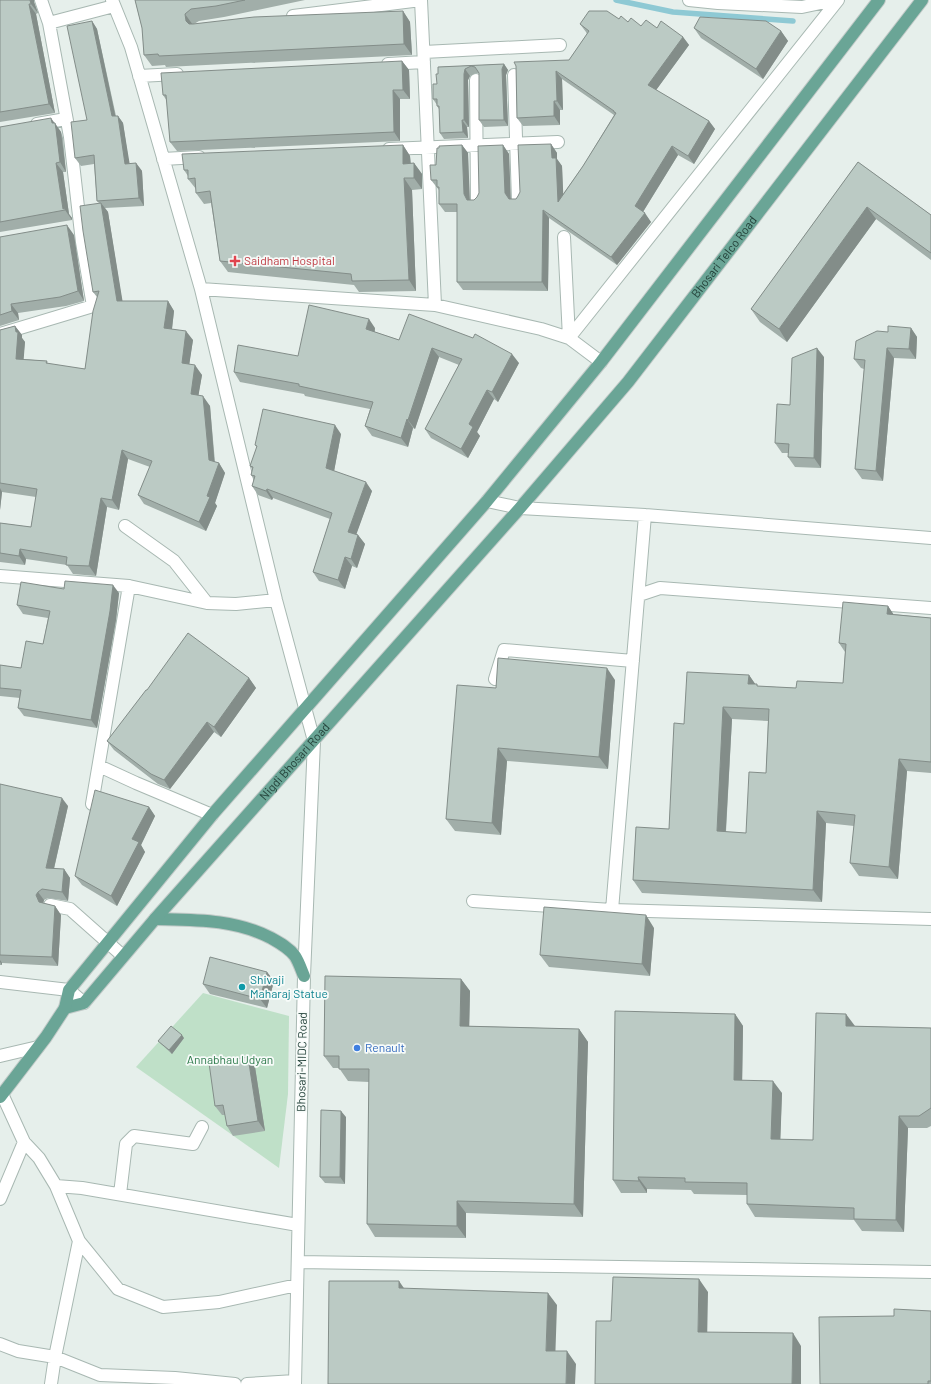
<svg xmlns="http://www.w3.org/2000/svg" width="931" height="1384" viewBox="0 0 931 1384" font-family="Barlow,sans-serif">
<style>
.green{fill:#bfe0c8}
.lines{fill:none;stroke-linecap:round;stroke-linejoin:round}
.stream{stroke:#8ec9d4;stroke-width:5.5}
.minor-casing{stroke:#a8b8b2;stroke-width:14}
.major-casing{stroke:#c2cac8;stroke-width:14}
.minor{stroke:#fff;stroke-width:12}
.major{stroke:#6aa596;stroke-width:12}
.wall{fill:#a1aea9;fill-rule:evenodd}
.shaded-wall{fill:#838d89}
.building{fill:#bbcac4;stroke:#838d89;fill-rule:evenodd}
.health-dot{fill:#e0444e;stroke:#f7fbf9;stroke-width:1.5}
.culture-dot{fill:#0f9aa8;stroke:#f7fbf9;stroke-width:1.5}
.shop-dot{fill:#3f7fe0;stroke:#f7fbf9;stroke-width:1.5}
.labels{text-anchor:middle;stroke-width:3.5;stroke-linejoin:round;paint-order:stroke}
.street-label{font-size:12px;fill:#24423a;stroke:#f7fbf9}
.health-label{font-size:12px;fill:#be3a42;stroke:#f7fbf9;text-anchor:start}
.culture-label{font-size:12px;fill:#0d838f;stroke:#f7fbf9;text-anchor:start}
.shop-label{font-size:12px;fill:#366cbe;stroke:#f7fbf9;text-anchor:start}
.park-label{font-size:12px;fill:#2d7a4b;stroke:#f7fbf9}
</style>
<rect width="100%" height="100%" fill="#e6efeb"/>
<!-- green -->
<path class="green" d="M203,993l86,23 -1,78 -9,74 -143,-101z"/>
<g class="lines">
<!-- stream -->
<path class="stream" d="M616,0l57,12 120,9"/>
<!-- minor casing -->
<g class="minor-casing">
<path id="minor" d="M41,0l8,23
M112,0l19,47 70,242 75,311 38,141 -10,235 -9,408
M421,0l14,305
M689,0l29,3 84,4 33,-7
M293,16l128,-16
M424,52l136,-7
M388,64l36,-2
M514,75l4,126
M139,76l38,-2
M476,80l1,122
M37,124l29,-5
M389,149l169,-7
M163,159l36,-2
M564,237l5,101
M201,289l234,16 106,24 28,9 32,24
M0,334l93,-28 -11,-64 -12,-105 -21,-114 65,-17
M569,338l269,-338
M487,501l33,7 125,7 286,23
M125,526l49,35 33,42
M0,576l129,10 78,17 29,1 40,-4
M639,595l21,-7 271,20
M495,679l9,-29 129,11
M99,766l37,17 76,32
M92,804l37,-218
M473,901l139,9 319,9
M50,905l20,4 53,47
M612,910l33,-395
M0,982l69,8 15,13
M0,1056l38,-9
M2,1094l22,48 15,16 17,28 23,55 39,48 45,18 56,-5 78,-17
M56,1186l26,2 216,37
M120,1194l6,-50 8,-8 59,8 9,-17
M0,1199l24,-57
M298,1262l633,10
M0,1344l18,7 37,6 45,18 75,3 60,6
M51,1384l4,-27 24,-116
M247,1384l48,-3"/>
</g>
<!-- major casing -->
<g class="major-casing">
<g id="major">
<path d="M155,919c41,1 79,0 116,19 9,5 18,10 24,18 4,6 6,13 9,20"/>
<path id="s1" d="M65,1008l19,-5 71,-84 365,-411 108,-126 294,-382"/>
<path d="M0,1097l46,-60 19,-29 4,-18 143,-175 275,-314 114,-139 278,-362"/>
</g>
</g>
<!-- minor -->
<use href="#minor" class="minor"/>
<!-- major -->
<use href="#major" class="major"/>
</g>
<!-- wall -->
<path class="wall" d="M0,0h34v2l4,11 -2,1 19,99 -55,9z
M135,0h170l-81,17 -25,4 -5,3 209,-13 7,11 2,33 -246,12 -1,-2 -13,1 -8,-11 -2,-27z
M619,19l22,7 16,2 26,9 6,8 -33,45 53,31 6,8 -21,35 -16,-9 -35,57 8,10 -34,43 -68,-47 -1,73 -85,-1 -6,-8v-70h-12l-6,-8v-14l-8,-10 5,-15 26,-20 6,8 1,47h5l3,-3 26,-52 6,9 1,45h6l2,-3 33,-52 6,9v6l5,7 1,28 20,-28 31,-51 -52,-36 1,31h-3v15l-37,1 -6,-8 -1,-52 53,-6 18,-26 -1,-2 -6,-8z
M92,21l5,8 19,87h2l5,7 6,41 7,-1 6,8 2,35 -39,2 3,4 14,89h46l6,10 -2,18 21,11 -4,24 13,11 -4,21 12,10 5,56 4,1 6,10 -10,30 2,3 -11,25 -62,-27 -6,-9 12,-28 -22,-8 -9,51 -12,-3 -11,69 -23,-2 -6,-9 -41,-6 -1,6 -25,-3v-39l31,4 5,-30 -34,-5 -2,18v-180l15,-4 7,9v3l3,4 -2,17 24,2 1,3 37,5 12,-72 -4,-5 6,-89 -2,-2 -3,-37 -13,2 -6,-8 12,-38z
M694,28l87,3 7,10 -25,38 -62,-41z
M402,61l7,9 1,29h-10v42l-223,10 -7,-9 -3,-41 -4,-6z
M504,64l4,6 -2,5 2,51 -24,1 -5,-7v-47h-3l-6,3 -2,4 1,47h-2l1,11 -24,1 -4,-6 -1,-24 -2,-3v-1l-4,-6 4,-15 1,-10v-7z
M55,123l6,9 2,6 3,34h-3l6,42 3,4v2l-72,12v-105z
M403,145l7,11 1,7h3l8,11v15l-10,1 4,101 -57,1 -5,-7 -126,-13 -8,-11 -9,-58 -7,1 -8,-11v-4l-8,-10v-3l-4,-6z
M858,162l73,53v45l-55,-41 -89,123 -27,-20 -9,-13z
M74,235l10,66 -18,5 -48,7 1,7 -19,6v-89z
M375,328v4l24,8 120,23 -21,39 -4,-3 -17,33 3,4 -12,22 -37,-20 -6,-9 34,-64 -20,-8 -24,72 -2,-1 -5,19 -36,-11 -7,-10 5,-17 -65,-13 -1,-2 -64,-12 -6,-10 64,-16z
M911,328l6,9 -1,22 -22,-1 -11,123 -21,-2 -7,-10 9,-100 -3,-1 -7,-9 34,-27z
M824,357l-3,111 -26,-1 -7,-10v-4h-6l-7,-10 15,-38z
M341,434l-7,37 38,20 -16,43 2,1 7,9 -8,24 -5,-2 -7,23 -26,-8 -6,-9 17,-53 -57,-21 -1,2 -14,-5 -6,-9 2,-7 -3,-4 2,-5 -3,-4 7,-19 -2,-2z
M64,589l55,4 -3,27 -19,108 -73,-12 -6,-8 2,-10 -20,-2v-31l21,3 22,-24 5,-26 -25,-4 -6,-9z
M888,606l5,8 38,4v155l-24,-2 -9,108 -39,-3 -9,-13 4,-37 -28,-3 -4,79 -180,-9 -9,-13 36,-51 15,-105 65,-49 6,9 3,2 38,2 47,-5 2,-31 -6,-9zM732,719l36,2 -2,52 -20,60 -20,-1z
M249,678l7,10 -35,49 -7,-5 -44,57 -12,-5 -44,-34 -7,-9 40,-51z
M615,680l-7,89 -101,-8 -6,74 -46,-4 -9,-12 50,-131z
M0,784l68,22 -14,63h10l6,9 -2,23 -20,-3 -4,2 -1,3 12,3 6,9 -3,51 -56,-3v2h-2z
M149,807l6,9 -14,29 4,7 -28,54 -35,-21 -7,-9z
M654,928l-4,48 -101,-9 -9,-12z
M267,972l7,9 -7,27 -57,-14 -7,-10z
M461,979l9,12 -1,35 110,3 9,13 -5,175 -117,-4v25l-91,-1 -8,-13 2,-142 -21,-1 -9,-13h-6l-9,-12z
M735,1014l8,12 -1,54 40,13 -2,47h33l42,-114 76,2v98l-4,2h-19l-4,104 -42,-1 -8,-11 -99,-3 -8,-13v-9l-53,-1 -3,-4 -44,-1v4h-26l-8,-13z
M184,1038l-12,16 -11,-10 -3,-3z
M255,1067l10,64 -32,5 -6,-10 -2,-11h-3l-7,-9z
M346,1117l-1,67 -20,-1 -5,-6z
M931,1311v73h-111l74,-68z"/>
<!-- shaded-wall -->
<path class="shaded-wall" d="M30,0h4v2l4,11 -7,-9z
M29,4l7,10 19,99 -6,-9z
M403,11l7,11 2,33 -8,-11z
M185,14l8,11 1,7 -8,-11z
M92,21l5,8 20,95 -5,-8z
M781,31l7,10 -25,38 -7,-10z
M683,37l6,8 -35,48 -6,-8z
M402,61l7,9 1,29 -7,-9z
M504,64l4,6 -2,5 2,51 -4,-6 -2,-51z
M465,69l5,7 -2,4 1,47 -5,-7v-46z
M556,71l6,8 1,31 -6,-9z
M393,90l7,9v42l-6,-9z
M554,101l6,9v15l-6,-9z
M118,116l5,7 8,49 -6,-8z
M51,118l10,14 5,40 -6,-10z
M462,120l5,7 1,11 -5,-6z
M709,121l6,8 -21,35 -6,-8z
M551,144l6,9v6l5,7 2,45 -6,-9 -6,-44z
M403,145l7,11 1,19 -8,-11z
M462,145l6,8 2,49 -3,-2 -3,-6z
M503,145l6,9 2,48 -6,-9z
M672,146l6,9 -37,60 -6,-9z
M56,163l7,9 6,42 3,4v2l-7,-10 -2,-1z
M136,163l6,8 2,35 -5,-8z
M414,163l8,11v15l-8,-11z
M404,178l8,12 4,101 -7,-11z
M101,203l7,9 16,98 -7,-9z
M867,207l9,12 -89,123 -8,-13z
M543,210l6,8 -1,73 -6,-9z
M645,213l6,9 -34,43 -6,-8z
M67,225l7,10 10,66 -6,-10z
M168,301l6,10 -3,26 -7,-9z
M11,304l7,9 1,7 -7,-9z
M369,319l6,9 -2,11 -7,-10z
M15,326l7,9v3l3,4 -2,26 -7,-9v-27z
M911,328l6,9 -1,22 -7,-10z
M186,331l7,9 -5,33 -6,-10z
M432,348l7,9 -24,72 -7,-9z
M817,348l7,9 -3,111 -7,-10z
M887,348l7,10 -11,123 -7,-10z
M512,354l7,9 -21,39 -6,-10z
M195,365l7,10 -5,29 -6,-10z
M487,390l7,9 -17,33 3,4 -12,22 -7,-9 8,-25z
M203,396l7,10 5,63 -6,-9z
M407,419l6,9 -5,19 -7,-9z
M335,425l6,9 -8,43 -7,-9z
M122,450l6,9 -9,51 -7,-10z
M219,463l6,10 -10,30 2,3 -11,25 -7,-9 8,-26z
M366,482l6,9 -18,50 -6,-9z
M0,488l2,4 -2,18z
M267,489l6,9 -1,2 -6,-9z
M101,498l6,9 -11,69 -7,-10z
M358,535l7,9 -8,24 -6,-9z
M20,549l6,10 -1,6 -6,-9z
M345,557l7,9 -7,23 -7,-9z
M113,585l6,8 -3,27 -19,108 -6,-8z
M888,606l8,12 -9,-4z
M607,668l8,12 -7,89 -9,-12z
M749,675l9,13 -10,-4z
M249,678l7,10 -35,49 -7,-10z
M723,707l9,12 -7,125 -8,-13z
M207,722l7,10 -44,57 -6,-9z
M498,748l9,13 -6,74 -9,-12z
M899,759l8,12 -9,108 -9,-12z
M62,798l6,8 -16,71 -6,-9z
M149,807l6,9 -14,29 4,7 -28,54 -6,-10 21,-57z
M817,811l9,12 -4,79 -9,-12z
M64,869l6,9 -2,23 -6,-9z
M38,892l6,8 -1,4 -4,-2 -3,-7z
M55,906l6,9 -3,51 -6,-9z
M646,915l8,13 -4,48 -8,-12z
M0,960l2,3v2l-2,-3z
M267,972l7,9 -7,27 -7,-9z
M461,979l9,12 -1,47 -9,-12z
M735,1014l8,12 -1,66 -8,-12z
M846,1014l9,12h-9z
M579,1029l9,13 -5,175 -9,-13z
M182,1035l2,3 -12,16 -3,-4z
M248,1057l7,10 10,64 -7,-10z
M773,1081l9,12 -2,58 -9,-12z
M341,1111l5,6 -1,67 -5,-7z
M899,1116l9,12 -4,104 -8,-12z
M638,1177l9,12v4l-8,-12z
M457,1201l9,12v25l-9,-12z
M699,1279l9,13 -1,52 -9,-12z
M399,1281l9,13 -9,-6z
M548,1293l9,12 -2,59 -9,-13z
M793,1333l8,13v38h-9z
M567,1351l9,13 -1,20h-9z"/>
<!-- building -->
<path class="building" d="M0,0h30l1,4h-2l20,100 -49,8z
M135,0h110l-29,6 -25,3 -6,5 1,7 3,3h4l61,-7 149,-6 1,33 -245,12 -1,-2 -14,1 -2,-27z
M589,11h18l12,8 2,-3 7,6 3,-4 10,8 5,-6 11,8 4,-7 22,16 -35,48 61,36 -21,35 -16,-10 -37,60 10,7 -34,44 -68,-47 -1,72h-85v-78h-18v-17h-2v-7h-6l-1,-15h6l1,-17h2v-2l23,-1 2,49 3,6h7l3,-3 2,-4 -1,-47 25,-1 2,48 4,6h7l2,-3 2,-4 -2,-47 33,-1 1,14h4l2,44 25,-36 33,-53 -2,-1v-1l-58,-40 1,30h-3v15l-37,2 -1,-52 -2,-4 55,-2 20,-29 -9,-7z
M700,17l66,4 15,10 -25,38 -62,-41z
M92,21l20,95h6l7,48 11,-1 3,35 -42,3 -3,-46 -19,3 -4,-36 16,-2 -20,-94z
M402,61l1,29h-10l1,42 -224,10 -4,-47h-3l-2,-22z
M504,64l-2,5 2,51h-25v-47l-4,-6 -4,-1 -6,3 -1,5v46h-2l1,12 -23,1 -1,-27h-2v-7h-4v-15h4l-1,-10h2v-7z
M51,118l1,5h3l1,6 4,33 -4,1 7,46 2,-1v2l-65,12v-95z
M403,145v19l11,-1v15h-10l5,102 -57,1 -1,-7 -131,-13 -10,-70 -14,2 -1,-15 -7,1v-9h-4l-2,-16z
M858,162l73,53v38l-64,-46 -88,122 -28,-20z
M101,203l16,98h51l-4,27 22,3 -4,32 13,2 -4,29 12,2 6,64 10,3 -12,33 3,1 -11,25 -61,-27 14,-34 -30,-11 -10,50 -11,-2 -12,68 -23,-1 1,-8 -47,-8 -1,7 -19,-3v-30l31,4 6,-38 -37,-6v-153l15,-4 1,6h2l-2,27 31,2 -1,2 39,6 8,-58 6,-20 -6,1 -10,-61 -3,-25z
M67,225l11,66 -18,6 -49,7 1,7 -12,4v-78z
M309,305l60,14 -3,10 33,11 10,-26 64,24 2,-4 37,20 -20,38 -5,-2 -18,34 4,3 -12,22 -36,-20 37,-70 -30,-11 -24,72 -1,-1 -6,19 -36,-12 8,-24 -74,-16v-2l-65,-12 4,-27 60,11z
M888,326l23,2 -2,21 -22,-1 -11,123 -21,-2 10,-109 -11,-1 2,-18 21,-10 11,1z
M817,348l-3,110 -26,-1 1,-13 -14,-1 2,-39 13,1 2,-47z
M263,409l72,16 -9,43 40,14 -18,50 10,3 -7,24 -6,-2 -7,23 -25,-8 19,-59 -65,-24 -1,2 -14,-5 3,-10 -4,-1 2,-8 -3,-1 7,-20 -2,-1z
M65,581l48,4 -3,26 -19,109 -73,-12 3,-18 -21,-2v-23l21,3 5,-27 17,3 7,-33 -33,-6 4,-23 43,7z
M843,602l45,4 -1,8 44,4v144l-32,-3 -10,108 -39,-4 5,-48 -38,-4 -4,79 -180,-10 3,-53 33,2 5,-106 10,1 3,-52 62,3 -1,9h9v2l39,2 1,-7 46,2 3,-39 -7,-1zM723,707l46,2 -3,64 -17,-1 -3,61 -29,-2z
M188,633l61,45 -35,49 -7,-5 -43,58 -13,-6 -44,-33 39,-51h1z
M498,658l109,10 -8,89 -101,-9 -6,75 -46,-4 11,-134 39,3z
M0,784l62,14 -16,70 18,1 -2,23 -20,-3 -4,3 -2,3 3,7 16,4 -3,51 -52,-2z
M95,790l54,17 -17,32 7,3 -28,54 -36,-20z
M544,907l102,8 -4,49 -102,-9z
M210,957l57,15 -7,27 -57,-15z
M325,976l136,3 -1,47 119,3 -5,175 -117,-3v25l-90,-2 2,-155h-30v-13h-15z
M615,1011l120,3 -1,66 39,1 -2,58 42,1 3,-127 30,1v12l85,2v80l-12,8h-20l-3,104 -42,-1v-11l-107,-4v-21l-62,-1v-4l-47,-1 1,4 -26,-1z
M171,1026l11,9 -13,15 -11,-9z
M248,1057l10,64 -31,5 -4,-21 -8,1 -6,-43z
M321,1110l20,1 -1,66h-20z
M613,1277l86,2 -1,53 95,1 -1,51h-197l1,-63h15z
M329,1281h70v7l149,5 -2,58h21l-1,33h-238z
M894,1309l37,2v70h-3v3h-108l-1,-67 75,-1z"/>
<!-- markers -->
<path class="health-dot" d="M233 255h4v4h4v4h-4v4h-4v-4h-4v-4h4z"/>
<circle class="culture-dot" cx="242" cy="987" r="4"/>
<circle class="shop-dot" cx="357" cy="1048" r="4"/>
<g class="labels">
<!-- street labels -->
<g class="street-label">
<text dy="4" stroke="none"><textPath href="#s1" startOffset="1003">Bhosari Telco Road</textPath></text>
<text dy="4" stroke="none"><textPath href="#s1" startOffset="340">Nigdi Bhosari Road</textPath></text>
<text transform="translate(302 1062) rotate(-89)" y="4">Bhosari-MIDC Road</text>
</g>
<!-- health labels -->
<g class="health-label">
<text x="244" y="265">Saidham Hospital</text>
</g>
<!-- culture labels -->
<g class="culture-label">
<text x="250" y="984">Shivaji<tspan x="250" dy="14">Maharaj Statue</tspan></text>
</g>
<!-- shop labels -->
<g class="shop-label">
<text x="365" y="1052">Renault</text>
</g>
<!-- park labels -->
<g class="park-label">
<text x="230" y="1064">Annabhau Udyan</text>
</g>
</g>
</svg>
